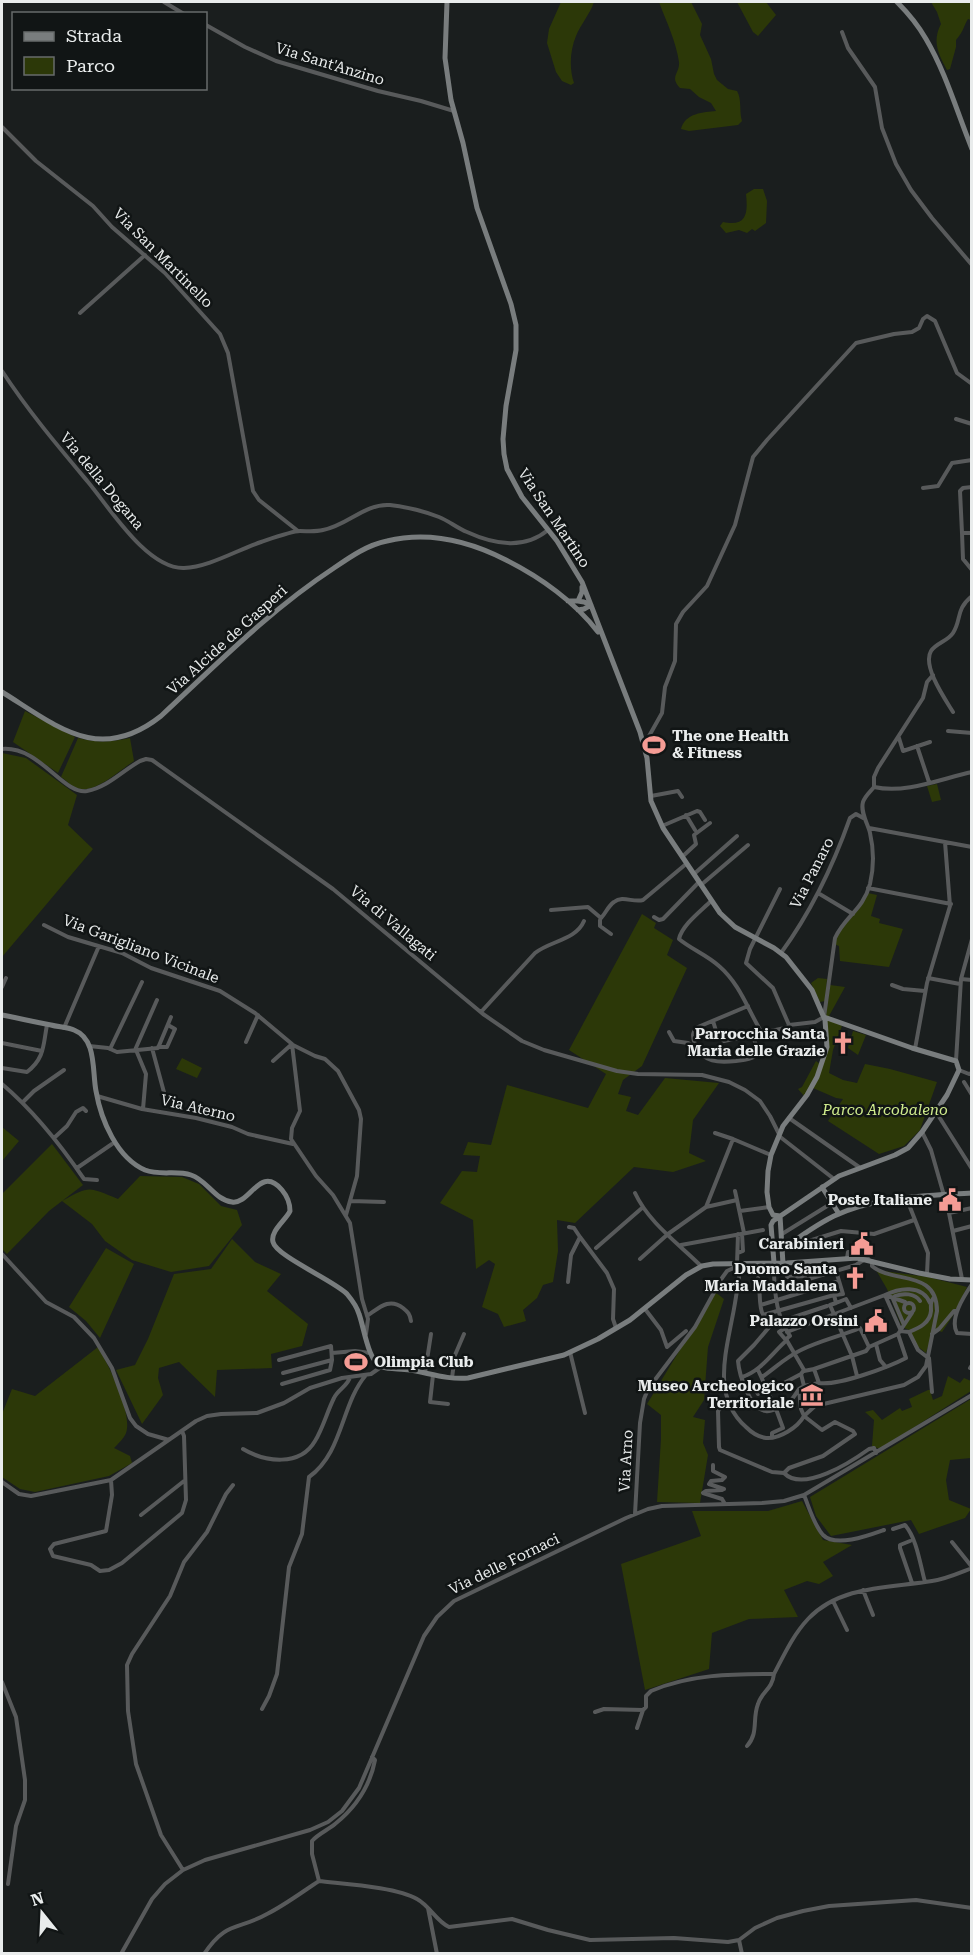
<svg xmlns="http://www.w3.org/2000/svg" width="973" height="1955" viewBox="0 0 973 1955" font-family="'Roboto Serif',serif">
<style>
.green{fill:#2c3808}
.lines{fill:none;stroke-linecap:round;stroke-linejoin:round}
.street{stroke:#585a5b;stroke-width:4}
.secondary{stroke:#797d7e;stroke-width:5}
.labels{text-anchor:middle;stroke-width:5;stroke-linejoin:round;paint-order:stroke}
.street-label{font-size:15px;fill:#e9ecec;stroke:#111515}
.poi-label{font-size:15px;font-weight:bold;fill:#e9ecec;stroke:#111515;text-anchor:end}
.park-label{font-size:15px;font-style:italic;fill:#d0ec8d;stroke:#111515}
</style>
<rect width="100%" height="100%" fill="#1a1e1e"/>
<!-- green -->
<path class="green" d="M561,2h33c-4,12 -13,22 -18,34 -6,14 -7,33 -2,47l-3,2 -9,-4 -6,-9 -9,-29 2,-14z
M659,2h32l11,22 -2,11 11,24 3,15 3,6 11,9 9,2c5,8 2,21 5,30l-4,4 -49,6 -8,-2c4,-16 23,-17 35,-18l-5,-8 -12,-6 -9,-8 -10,-1c-11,-12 0,-14 -1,-26 -3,-21 -13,-41 -20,-60z
M737,2h29l10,13 -18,21 -5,-4z
M931,2h40v18l-3,-1c-5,8 -4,12 -12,21v7l-6,22 -3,1c-9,-16 -15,-29 -6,-46l-4,-12z
M754,189h9l4,12 -1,22 -11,8 -3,-2 -5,4 -8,-3 -13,3 -6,-7 3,-4c24,5 25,-9 23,-28z
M25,711l50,26 -17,36 -45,-31z
M78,738c19,5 33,4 52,0l4,23c-14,9 -40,34 -57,27 -6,-2 -11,-8 -16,-11z
M2,753l24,5 51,37 -9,30 25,24 -91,108z
M937,784l4,16 -9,2 -5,-16z
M868,893l9,2 -6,21 9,3 -1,4 24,6 -14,38 -49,-6 -1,-15 -5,-2 5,-13 20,-22z
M642,914l14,9 -2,5 19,12 -6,15 20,13 -45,98 -19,14 -5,14 13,3 -5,14 12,4 27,-37 54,5 -26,37 -4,33 17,8 -33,11 -39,-5 -59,56 -18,-3 1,31 -5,31 -10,3 -6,13 -14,12 3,11 -22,6 -6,-13 -16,-7 13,-43 -6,-4 -13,9 -3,-49 -33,-17 22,-32 15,1 3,-16 -17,-1 5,-13 23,3 16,-60 81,23 18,-34 -37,-24z
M818,978l9,1 -2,22 -5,1 -9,-19z
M830,985l15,2 -16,29 13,10 -9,24 -4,23 14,7 14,3 8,-19 25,5 47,13 -17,48 -16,16 -25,8 -51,-33 15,-22 -7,-1 -23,-10 16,-46 -3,-27z
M853,1031l13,4 -8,20 -10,-7z
M182,1058l20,10 -5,10 -21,-9z
M816,1061l4,3 -7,18 -9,14 -6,-7 4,-2z
M2,1127l17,14 -17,20z
M52,1144l31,41 -21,16c29,-16 26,-14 56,-2l22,-23 42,1 17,7 22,22 16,4 5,15 -33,41 -38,6 -39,-12 -27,-19 -13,-17 -30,-23 -13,10 -42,43 -5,-5v-55z
M232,1239l23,23 26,12 -14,17 41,33 -6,22 -31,8 1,14 -55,2 -2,27 -36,-35 -20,6 -1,10 5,17 -21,29 -26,-54 19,-5 13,-26 26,-65 37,-5z
M106,1248l28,16 -34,74 -14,-17 -17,-14z
M876,1270l52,7 39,10 -13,27 -12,18 -3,-1 -7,3 -6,19 -9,-7 -8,-16 -7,-3 -15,-38z
M715,1292l9,7 -16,48 -4,53 -11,17 12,3 -2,23 5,12 -8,48 -43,-1 4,-63v-24l-14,-11z
M98,1347c10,17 35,66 28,86 -2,5 -8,11 -12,15l16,8 2,7 -23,13 -74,16 -15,-3 -18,-12v-63l10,-25 23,7z
M948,1376l12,7 4,-5 7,3v10l-91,58 -8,-3 2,-26 -9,-8 8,-2 9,10 18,-12 2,3 10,-4 -3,-8 19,-9h2l3,10 9,-4z
M971,1399v59l-21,2 -4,20 3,20 22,9 -6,9 -46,16 -8,-14 -80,16 -15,-20 -6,-19z
M802,1501l21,39 29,5 -29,17 10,14 -14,8 -12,-3 -23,9 14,27 -49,2 -37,14 -3,36 -64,21 -24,-126 80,-28 -9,-25h76z"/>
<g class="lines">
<!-- street -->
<path class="street" d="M164,2l20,12
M206,25l39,22 31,14 102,30 43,10 33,10
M842,32l6,16 27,39 7,41 14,36 15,26 21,28 40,47
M2,127l34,34 57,45 19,21 53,46 55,61 8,19 25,138 6,9 39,31
M80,313l65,-58
M2,371c27,41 55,74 86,111 21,25 59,87 96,86 25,-1 53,-18 77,-26 9,-3 31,-11 39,-11 8,0 15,1 23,-1 24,-4 42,-27 67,-25 16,2 34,6 49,12 10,4 18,11 28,15 26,12 57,18 81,-2
M956,419l16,5
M972,487l-9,1 -3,3 2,42h10
M923,488l15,-2 14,-23 20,-3
M962,533l1,26 9,11
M953,712c-8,-13 -31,-46 -22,-61 5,-8 17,-10 22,-18 9,-14 2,-23 19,-37
M948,731l24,2
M899,738l4,13 27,-9
M644,745l18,-32 3,-26 10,-26 1,-37 7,-12 24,-26 28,-61 18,-68 14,-17 89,-97 38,-9 18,-2 7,-4 4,-9 4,-3 8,5 22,52 15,11
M917,746l12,36
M2,749c38,-3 61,46 85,42 21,-4 35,-20 53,-30l6,-2 6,1 181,129 150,125 39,27 22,9 73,21 21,3 64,1 27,7 16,8 15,11 10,15 9,18
M874,787v-10l4,-9 45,-70 4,-16 6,-7
M651,796l27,-5 4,6
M686,815l9,15
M662,826l35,-15 3,1 5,8
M869,828l103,19
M682,857l14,-13 -2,-9 16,-12
M694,874l43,-38
M701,885l47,-40
M868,888l83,16
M780,889l-30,60 -4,14 27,25 16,37 26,-3 9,-5 11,-79c10,-22 28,-28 35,-54 4,-17 4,-34 0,-51 -2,-9 -10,-21 -7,-31 2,-6 7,-10 11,-15 32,7 66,-8 98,-15
M818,893l35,21
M711,901c-10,10 -29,24 -32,38 12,10 28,16 40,27 21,18 29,44 43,67
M551,910l37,-3 13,11c5,-5 7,-12 13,-16 9,-7 19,1 29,-2l43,-36
M654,917l5,3 4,-1 36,-37
M600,920v6l11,8
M44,925l24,12 54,16 29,15 69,23 35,22 37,31 8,67 -8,17 -1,11 25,37 17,19 17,28 12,76 6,20 -2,15
M781,953c30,-41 52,-87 69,-135l6,-4 9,5
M928,978l32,6
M961,979l11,1
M892,985l11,4 22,2
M2,987l4,-9
M748,1006l-50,21c-6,5 -6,9 -3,17 8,19 24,19 41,17 7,-1 13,-1 19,-5l2,-7 -4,-14
M481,1012l54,-59c15,-12 41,-13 49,-32
M713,1021l4,13 7,7 61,-13 5,-2
M64,1028l35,-82
M669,1032l5,9 14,2 8,5
M246,1042l12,-27
M2,1043l40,8
M293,1045l22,11 10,3 13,12 21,39 2,9 -4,57 -11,39
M89,1046l19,2 9,4 41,-4 13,-31
M158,1047h9l8,-18 -7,-4
M152,1048l13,48
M110,1049l32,-67
M915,1049l12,-66 23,-77 -5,-64
M135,1050l22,-50
M136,1050l10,24 -3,35
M273,1061l19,-17
M956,1061l5,-82 11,-40
M2,1068l25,4c18,-14 16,-27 20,-47
M959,1070l10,4 3,-1
M964,1082l8,13
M2,1084c32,27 58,60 82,95l13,1
M97,1096l45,13 54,9 36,9 16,7 45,10
M23,1102l11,-11 30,-21
M936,1112l36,57
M789,1118l70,49
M922,1132l9,18 18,63 13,66
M715,1133l18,6
M779,1136l55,43
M54,1138l13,-12 9,-14 7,-4 3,3
M77,1168l35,-24
M735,1191l2,9
M635,1193c14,30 43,50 66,73
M906,1197l22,56 -1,21
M351,1201l33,1
M706,1207l27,-68 38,16
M740,1211l29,-4
M949,1213l23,-5
M569,1227l5,1 6,9
M953,1231l19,-5
M782,1234l50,-31
M681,1245l82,-15
M789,1245l10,-1 42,-13 33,3 40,-14
M800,1245l9,2h25
M596,1248l46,-40
M738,1253l5,-2 -1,-17
M2,1254l44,48 28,15 20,21 18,30 18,50 6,8 12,8 21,6
M847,1258l1,-6 17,2 4,6
M640,1259l28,-25 38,-27 31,-7 7,33
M737,1264l1,-30
M741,1264c-3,18 -5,37 -9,55 -7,37 -19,79 14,108 5,5 12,10 20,11 14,1 32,-11 38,-22l18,14 13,-8 18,9 2,3 -32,22 -34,12 -5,5
M781,1267l-7,7c1,23 3,43 16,62l-4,3
M781,1269l5,3 1,5 18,-1v4l51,-15 9,-6
M758,1278c3,12 0,27 5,37l71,-20 2,8 -6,2 22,51 5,20
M568,1282l3,-27 9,-18 27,36 7,16 -1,30 3,9
M832,1283l3,12 8,-1 -7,-23
M972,1284c-8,12 -23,35 -15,49l15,1
M904 1308a5 5 0 1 1 10 0a5 5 0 1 1-10 0Z
M836,1303l10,-4 5,9
M930,1303c-8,-19 -31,-15 -45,-8l16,36 8,1c10,-4 21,-9 22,-21 0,-7 -1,-8 3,-14
M761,1305l78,-24
M645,1309l16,21 6,17 19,-16
M367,1316c12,-8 22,-19 36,-8 5,4 7,6 8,13
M782,1321l45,-15
M904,1325l8,-12
M785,1328l-6,4 6,7h1l18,31 -3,4 3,12
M787,1332l98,-37 20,7
M909,1332l9,18 9,7
M932,1334l7,-5 15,-18h3
M876,1344l4,16 6,7
M570,1352l15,61
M332,1353l23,-2 15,2
M929,1358l3,34
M279,1360l52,-14 1,14 -49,13
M970,1368l2,-3
M814,1369l52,-18 3,-4 29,-13 6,-9 -11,-26 2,-3c8,-3 20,-3 25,5
M758,1370l18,39c14,-5 15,-8 23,-20
M804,1371l10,-2 5,14 -15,3
M425,1373l6,-39
M433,1375l-3,27 18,2
M742,1377c19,-6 30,-24 45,-37
M762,1377c13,-9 24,-20 39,-27 18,-9 40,-14 59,-22l9,19
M452,1378l3,-23 9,-21
M763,1383l-9,4 4,7 5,-4 21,-7 17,-9
M819,1383c19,3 70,-16 87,-25l-8,-24
M282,1384l48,-14 2,-10
M801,1397l5,6 9,3 -11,10 -3,-7 -2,-20 5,-3
M728,1400l-10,11 1,36 1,3 52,22 12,1c19,20 67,-11 85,-24l5,-1 2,5
M815,1406l89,-21 14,-8 8,-11 11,-55c0,-42 -44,-27 -65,-45v-5
M772,1437v-4l11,-5 -7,-19c-3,1 -7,3 -10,2 -16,-1 -27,-37 -28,-50l16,-16 17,-20 9,-8
M243,1449c22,13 57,18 72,-8 8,-13 12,-29 19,-43 4,-9 14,-12 16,-21
M713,1465v6l12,6 -3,3 -11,1 -2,3 15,5 -2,1 -16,1 -3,2 19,6 3,5
M111,1480l1,15 -6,36 -52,13 -4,5 3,7 38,9 9,6 9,-1 13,-7 60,-50 4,-13 -2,-64 -2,-5
M2,1482l17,12 12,2 80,-16 85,-59 11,-5 14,-2 36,-1 27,-10 26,-15 32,-10 29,-4 10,-7
M804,1495c5,12 10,30 19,40 13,13 47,0 61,-5
M635,1514l5,-91 4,-24 4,-10 47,-62 27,-49 5,-7 13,-6
M141,1515l43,-34
M893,1529l12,-4c12,14 15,39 20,57
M910,1541l-10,4v3l12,35
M952,1542l20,25
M863,1590l10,25
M833,1601l14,29
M2,1682l14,35 9,63v20l-9,26 -8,58
M262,1709l7,-13 8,-22 12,-107 13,-33 7,-57c34,-24 32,-73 57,-102
M595,1712l9,-3 39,1 3,-3v-11l5,-5c40,-17 81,-17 123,-17 10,-19 19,-39 34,-55 32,-34 82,-31 124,-38 14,-2 27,-8 40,-13
M637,1728l6,-18
M747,1746c12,-13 5,-27 11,-42 4,-13 14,-14 16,-30
M372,1757l3,3c-5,26 -20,48 -40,64 -7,6 -17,10 -23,17v13l7,27c25,3 78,6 98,18 13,7 19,22 32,28l63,-8 36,11 42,10 84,-2 54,4 11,-2 16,-12 22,-10 26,-7 26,-5 87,-6 56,8
M183,1870l-22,-35 -25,-71 -8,-53 -1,-46 5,-11 38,-58 14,-34 23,-30 19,-38 7,-9
M428,1908l9,46
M739,1940l3,14
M121,1954l31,-55 13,-15 18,-14 22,-10 105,-30 18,-8 14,-11 17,-23 65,-152 13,-19 17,-16 172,-83 22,-9 14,-3 100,-3 22,-2 20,-6 168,-100
M204,1954c23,-34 33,-23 63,-40 18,-9 35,-22 52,-33"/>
<!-- secondary -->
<path class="secondary" d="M447,2l-2,56 6,42 12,43 14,65 34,96 5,21v25l-10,56 -3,33 1,15 3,15 15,28 35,44 25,41 58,150 7,26 4,43 12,27 57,85 15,14 39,21 12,9 26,33 13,30 2,27 -10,30 -10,18 -24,31 -12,29 -3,16 -1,21 2,15 4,8 7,1
M897,2c11,11 21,23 29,37 20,34 31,73 46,110
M568,601h10l4,-9v-5
M578,610l6,-1 7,-4 -7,-3 -6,-1
M2,692c55,34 97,73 159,24 56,-52 109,-106 173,-148 16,-11 33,-23 53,-27 41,-10 82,0 119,19 34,17 69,42 92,72
M2,1015c16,3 32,7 49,10 7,2 16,2 23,5 23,9 18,41 22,61 5,29 21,67 49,79 15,6 31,0 46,5 16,5 24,25 41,27 18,3 28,-38 50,-12 5,6 8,13 8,21 -4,9 -20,20 -17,31 3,14 62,39 74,52 5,6 10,13 12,20 5,13 9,48 23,53 8,3 19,1 28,3 19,3 38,10 58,8l96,-23 34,-16 32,-19 56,-45 16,-9 11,-2 74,-1 70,-5 62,15 31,6 22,1
M822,1187l17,27
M780,1216l3,48
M783,1249c16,-12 33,-24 51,-33 42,-20 92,-20 138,-23
M774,1263l-3,-38 2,-4 66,-45 56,-21 13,-7 14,-16 25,-37 12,-25 -3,-9 -44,-13 -88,-31"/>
</g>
<!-- icons -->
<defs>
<g id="stadium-bare" transform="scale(1.8)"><path d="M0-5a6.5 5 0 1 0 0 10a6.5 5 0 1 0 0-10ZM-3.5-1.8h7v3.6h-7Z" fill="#f59c95" stroke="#111515" stroke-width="2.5" paint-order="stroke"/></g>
<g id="church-bare" transform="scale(1.8)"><path d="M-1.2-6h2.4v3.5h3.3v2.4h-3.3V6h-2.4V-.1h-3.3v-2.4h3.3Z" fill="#f59c95" stroke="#111515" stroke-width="2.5" paint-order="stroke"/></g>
<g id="civic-bare" transform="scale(1.8)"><path d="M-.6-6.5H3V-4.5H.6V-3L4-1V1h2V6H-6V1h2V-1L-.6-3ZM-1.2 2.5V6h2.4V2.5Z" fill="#f59c95" stroke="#111515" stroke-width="2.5" paint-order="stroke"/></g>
<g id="museum-bare" transform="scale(1.8)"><path d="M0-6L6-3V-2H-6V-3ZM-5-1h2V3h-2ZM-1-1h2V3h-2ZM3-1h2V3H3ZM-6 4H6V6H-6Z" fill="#f59c95" stroke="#111515" stroke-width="2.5" paint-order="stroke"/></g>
</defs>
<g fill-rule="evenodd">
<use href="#stadium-bare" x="654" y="745"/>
<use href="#church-bare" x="843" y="1043"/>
<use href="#civic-bare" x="950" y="1200"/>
<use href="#civic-bare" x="862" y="1244"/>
<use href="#church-bare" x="855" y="1278"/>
<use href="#civic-bare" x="876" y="1321"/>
<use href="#stadium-bare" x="356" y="1362"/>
<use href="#museum-bare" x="812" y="1395"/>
</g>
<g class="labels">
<!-- street labels -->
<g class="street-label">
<text transform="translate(330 64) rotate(17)" y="5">Via Sant'Anzino</text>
<text transform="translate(163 258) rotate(45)" y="5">Via San Martinello</text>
<text transform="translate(102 481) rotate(50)" y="5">Via della Dogana</text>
<text transform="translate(554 518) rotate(56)" y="5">Via San Martino</text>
<text transform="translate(227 640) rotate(-42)" y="5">Via Alcide de Gasperi</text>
<text transform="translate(812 873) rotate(-63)" y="5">Via Panaro</text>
<text transform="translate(393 923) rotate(40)" y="5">Via di Vallagati</text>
<text transform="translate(141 949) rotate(21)" y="5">Via Garigliano Vicinale</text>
<text transform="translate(198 1108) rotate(13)" y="5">Via Aterno</text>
<text transform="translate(626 1461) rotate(-87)" y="5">Via Arno</text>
<text transform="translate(504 1564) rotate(-26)" y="5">Via delle Fornaci</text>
</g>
<!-- poi labels -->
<g class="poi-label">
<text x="672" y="741" text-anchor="start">The one Health<tspan x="672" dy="17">&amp; Fitness</tspan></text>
<text x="825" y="1039">Parrocchia Santa<tspan x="825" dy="17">Maria delle Grazie</tspan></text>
<text x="932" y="1205">Poste Italiane</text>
<text x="844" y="1249">Carabinieri</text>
<text x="837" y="1274">Duomo Santa<tspan x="837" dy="17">Maria Maddalena</tspan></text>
<text x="858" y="1326">Palazzo Orsini</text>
<text x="374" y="1367" text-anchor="start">Olimpia Club</text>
<text x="794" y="1391">Museo Archeologico<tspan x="794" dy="17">Territoriale</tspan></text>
</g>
<!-- park labels -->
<g class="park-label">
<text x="885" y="1115">Parco Arcobaleno</text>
</g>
</g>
<!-- border -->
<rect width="973" height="1955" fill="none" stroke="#e9ecec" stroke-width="6"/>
<!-- legend -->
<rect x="12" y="12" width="195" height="78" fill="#111515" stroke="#676b6b" stroke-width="1.5"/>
<rect x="24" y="32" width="30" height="9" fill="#797d7e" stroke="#676b6b" stroke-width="1.5"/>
<text x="66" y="42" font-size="18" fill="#e9ecec">Strada</text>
<rect x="24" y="57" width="30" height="18" fill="#2c3808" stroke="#676b6b" stroke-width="1.5"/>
<text x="66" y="72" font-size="18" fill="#e9ecec">Parco</text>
<!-- north arrow -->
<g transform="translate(42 1913) rotate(342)" stroke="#111515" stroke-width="4.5" paint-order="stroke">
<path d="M0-4.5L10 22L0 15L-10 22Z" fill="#e9ecec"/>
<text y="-9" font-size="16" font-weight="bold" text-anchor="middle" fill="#e9ecec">N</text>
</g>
</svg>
